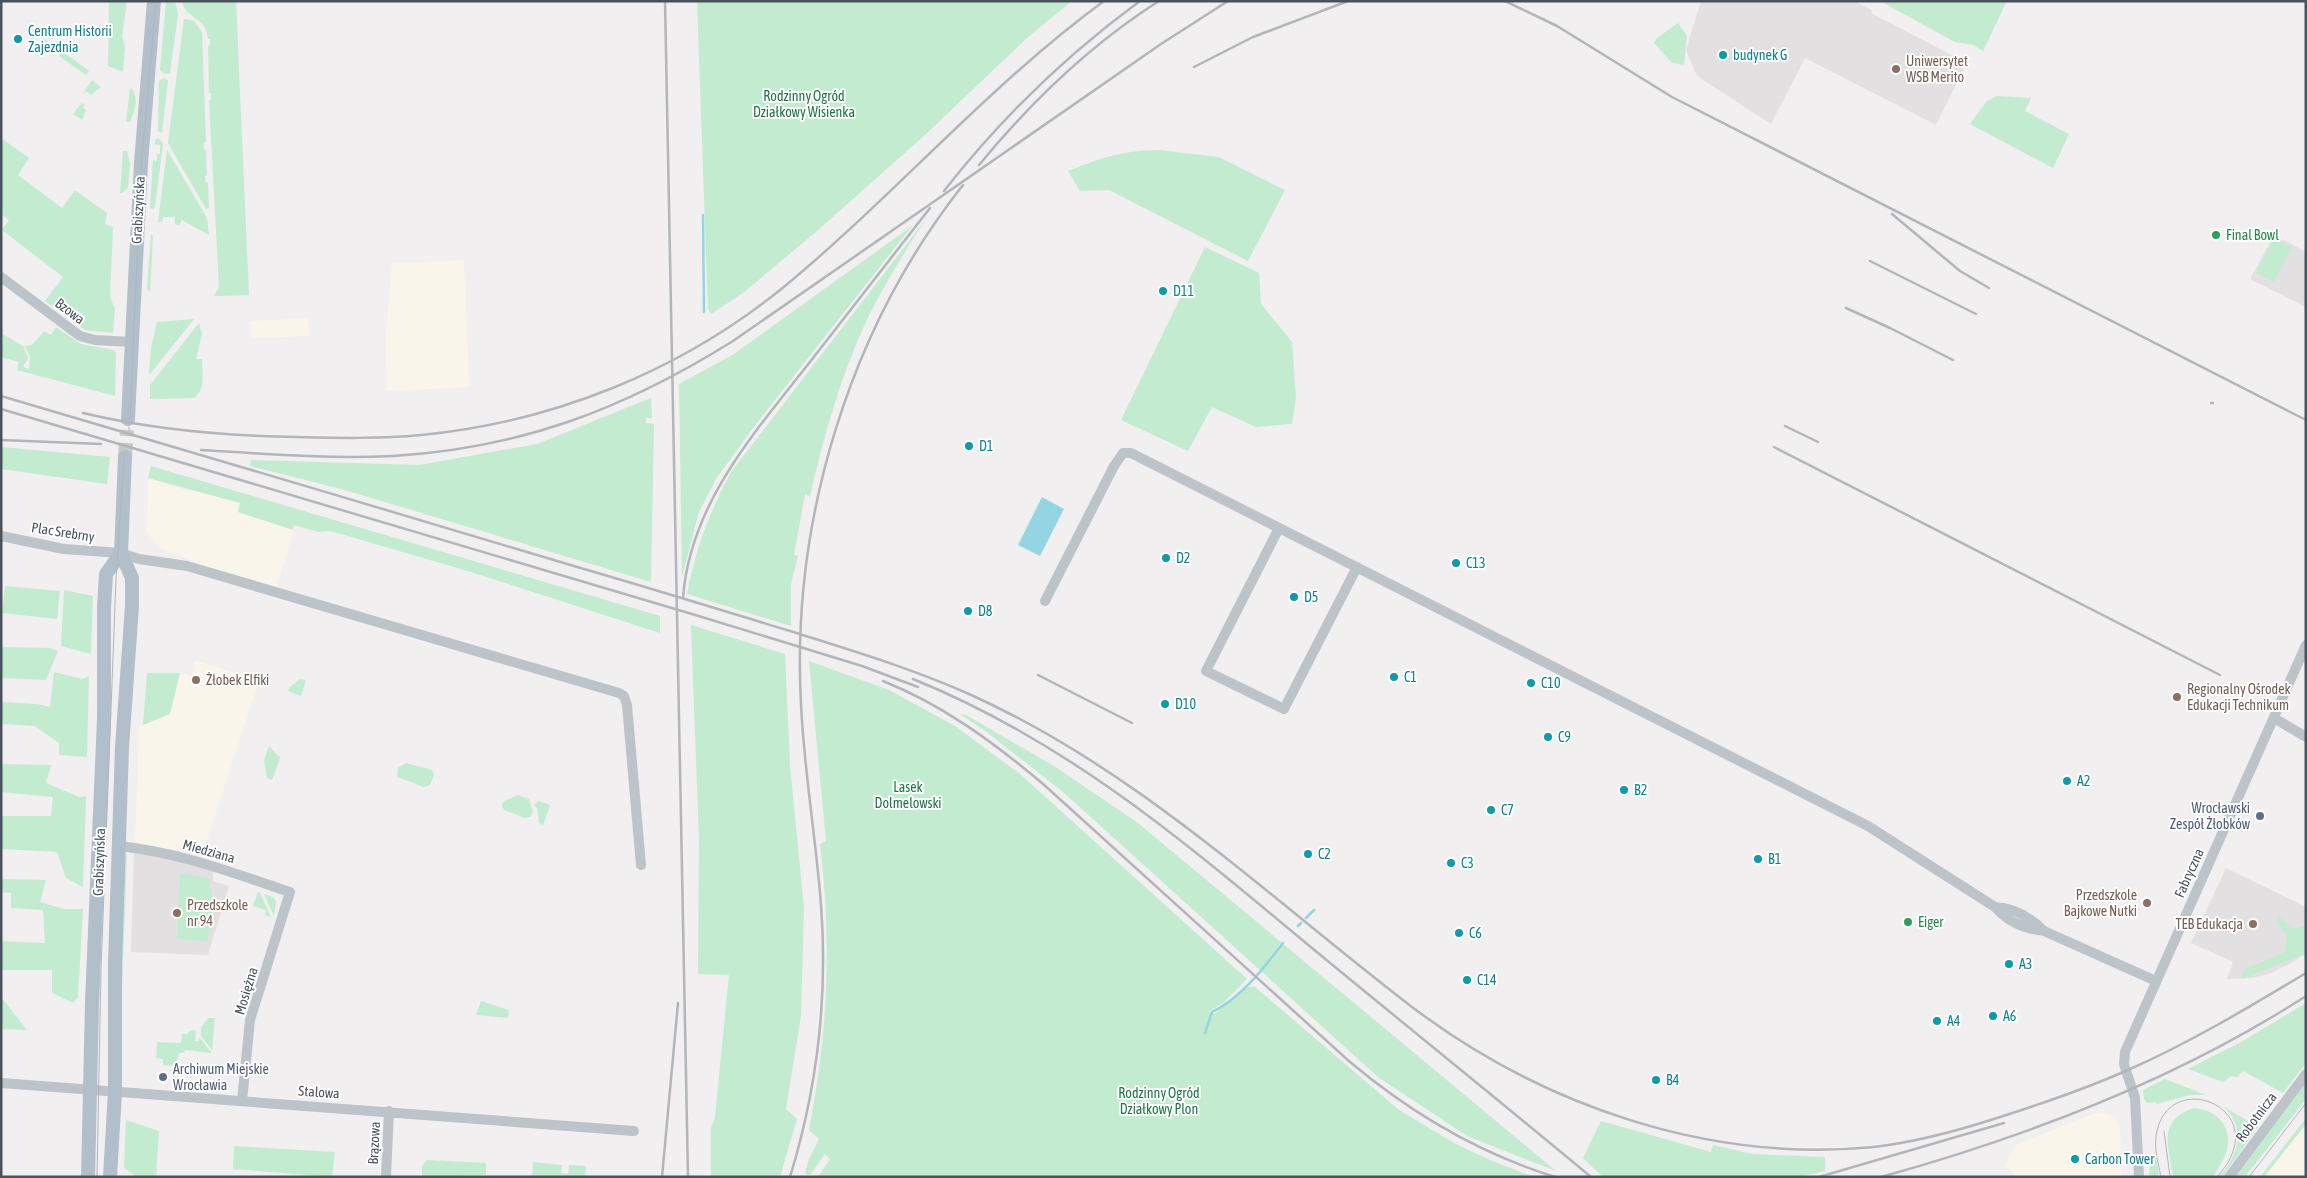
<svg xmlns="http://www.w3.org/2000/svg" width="2307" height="1178" viewBox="0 0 2307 1178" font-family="'Asap Condensed',sans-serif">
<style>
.commercial{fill:#faf5ea}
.education{fill:#e2e0e0}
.green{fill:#c2ebd0}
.water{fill:#93d5e3}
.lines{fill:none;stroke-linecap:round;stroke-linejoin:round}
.stream{stroke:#93d5e3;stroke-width:2.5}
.major-tunnel{stroke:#c7c8ca;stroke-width:14;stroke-dasharray:14 7;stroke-linecap:butt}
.minor{stroke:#bcc4ca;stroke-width:10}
.major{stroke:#b1bfcb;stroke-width:14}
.tram{stroke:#b2b5b9;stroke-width:1}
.rail{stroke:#b2b5b9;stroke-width:2.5}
.culture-dot{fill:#0f9aa8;stroke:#fff;stroke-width:2}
.education-dot{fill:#8d6e63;stroke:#fff;stroke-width:2}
.leisure-dot{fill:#2e9e5b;stroke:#fff;stroke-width:2}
.service-dot{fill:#5c6f8a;stroke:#fff;stroke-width:2}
.labels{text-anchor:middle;stroke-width:4;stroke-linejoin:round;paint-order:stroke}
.culture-label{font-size:14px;fill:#0d838f;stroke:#fff;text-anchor:start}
.education-label{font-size:14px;fill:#785e54;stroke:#fff;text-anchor:start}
.park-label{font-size:14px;fill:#207548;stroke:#fff}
.street-label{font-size:14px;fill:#49535b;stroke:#fff}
.leisure-label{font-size:14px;fill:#27864d;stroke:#fff;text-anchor:start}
.service-label{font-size:14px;fill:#4e5e75;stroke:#fff;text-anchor:end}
</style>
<rect width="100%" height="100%" fill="#f1efef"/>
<!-- commercial -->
<path class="commercial" d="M464,260l5,127 -82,4 -2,-48 7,-80z
M308,318l1,18 -58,2v-17z
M148,478l40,13 16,-1 93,28 -20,69 -69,-20 -47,-18 -14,-16z
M195,660l64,21 -56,171 -28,-2 -40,-6 4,-118 31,-12 10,-41 13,3z
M2098,1112l18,5 4,13 2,47h-104l-13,-11 11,-21z
M2306,1124v53h-42z"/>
<!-- education -->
<path class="education" d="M1701,1h153l18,9 -1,3 96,50 -31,62 -131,-67 -34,66 -74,-48 -11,-26z
M2274,235l32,17v55l-56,-28z
M134,852l79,17v12l16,5 -21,69 -77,-3z
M2226,868l80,39v45l-11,9 -26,13 -18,4 -24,1 6,-17 -42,-19z"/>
<!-- green -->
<path class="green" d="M109,1h18l-5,36 3,9 -2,26 -15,-6z
M166,1h9l3,13 -8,59 -6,1 -4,-4z
M182,1h54l13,294 -35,1 5,-9 -10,-187h2v-7h-2l-1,-47 2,-1v-6h-2c-2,-23 -22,-19 -26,-38z
M697,1h375l-44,36 -103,98 -108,96 -74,62 -32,21 -3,-5z
M1880,1h127l-24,50 -10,-6 -18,-3z
M184,19l10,2 8,11 4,110h-2v7l2,1 1,25 -2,1v6l3,1 1,25 -3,1 -38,-66z
M1678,23l9,13 -3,29 -12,-2 -18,-20 3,-5z
M43,38l16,11 -3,5 -16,-11z
M62,51l27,20 -3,4 -27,-19z
M164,78l4,2 -6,53 -4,-2 1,-50z
M92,80l9,7 -10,8 -5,-4 -2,3 -1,-1z
M130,87c10,9 5,25 0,35h-4z
M1997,96l34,2 -6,13 44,23 -16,34 -83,-44 17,-23z
M82,103l3,2 -2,3 3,2 -4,10 -9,-6z
M1,138l28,20 -11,17 44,33 13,-18 32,23 -2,11 8,3 -3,70 5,12 -2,24 -28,-3 -40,-29 18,-24 -61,-47 7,-10 -8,-6z
M156,138l4,1 3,5 -8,63 -2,2 -3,-1 3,-48 4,1v-7h3v-9l-5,-1z
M167,150l40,68 2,17 -27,-15 -3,6 -4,-2v-7h-12l-1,5h-4z
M1159,150l60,7 66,33 -37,71 -139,-71 -29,1 -12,-20c36,-14 52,-20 91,-21z
M123,151h4l3,13 -2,24 -6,5h-2z
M926,219c-22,34 -46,72 -63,109 -24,54 -40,111 -53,168l-5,-2 -11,61 4,1 -7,28v42l-104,-32c9,-46 22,-81 44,-122z
M912,226l-159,202 -37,51 -17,33 -17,65 -3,-193 55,-30z
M151,234l2,2 -3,57 -3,-5z
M2274,238l18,9 -18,35 -18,-9z
M1205,247l54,26 2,31 31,38 4,56 -4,26 -36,3 -44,-20 -24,44 -67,-31z
M194,319l-44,55 -1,-1 2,-25 6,-26z
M199,323l3,11 -6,25h6c0,14 4,30 -8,39l-44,1v-14z
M56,327l25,17 33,6 2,4 -1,42 -98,-26 2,-8 -18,-5v-24l22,13 5,12 -5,9 6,2 1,-12 -5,-11 7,-1 12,-14 7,4z
M651,398l1,20h-6v5l8,1 -3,158 -306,-92 -95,-24 1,-6 168,5 118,-21z
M1,447l109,10 -3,27 -106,-15z
M151,466l509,150v17l-189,-61 -130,-38 -12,-3 -11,1 -24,-7 -1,5 -55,-18 2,-9 -92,-25z
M5,586l55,5 -3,28 -55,-6z
M64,590l29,6 -2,58 -30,-8z
M691,625l94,29 5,112 14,142 -3,108 -15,93 11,10 -17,58h-69v-49l4,-11 14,-142 -31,-1 1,-134z
M1,647l49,1 8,3 -12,29 -45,-2z
M809,661l80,29 66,36 65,48 227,205 -24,24 -15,9 6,2 34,-27h7l144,123 55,33 36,17 44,17h-716l12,-18 -5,-5 -15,21h-3l-2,-2 4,-14 10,-20 -10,-9c19,-99 23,-186 11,-286l6,-3z
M54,672l28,7 7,-3 -2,81 -28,-2v-12l-24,-17 -34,-2v-22l36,2 13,3z
M147,673h33l-10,41 -27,11z
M300,679l6,1 -5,16 -13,-5 1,-3z
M960,714l6,1 91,53 81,55 418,348 -89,-35 -89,-59 -315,-285 -79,-62z
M269,746l11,12 -8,22 -5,-2 -3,-18z
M406,763l26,7 2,5 -4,10 -6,2 -27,-10 1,-9z
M1,764l50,1 -5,18 33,14 7,-1 -3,91 -17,-9 -9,-26 -56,-3v-33h50l2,-19 -52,-5z
M518,795l11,4 4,13 -3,5 -5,1 -21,-8 -2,-5 2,-4z
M538,801l12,4 -7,20 -4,-2 -2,-15 -3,-3z
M127,854l-5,138 -2,-52 3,-81z
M180,873l28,5c7,23 6,39 -1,63l-30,-2z
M1,879l45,1 -6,22 24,7h19l-5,88 -5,6 -21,-10v-23h-51v-29l44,2 -2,-33 -32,-2v-15l-10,-1z
M258,892l2,1 11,24 -6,-2 1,-5 -13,-4z
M264,894l9,3 3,5 -2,14z
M2279,917l15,12 12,-4v29l-65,25 3,-9 41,-18 2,-18 -10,-11z
M1,997l26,33 -26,-1z
M481,1001l28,9 -1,8 -32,-3z
M2306,1003v60l-23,30 -40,-22 -6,6 -6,-1 -8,6 -35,-13 55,-28z
M208,1018h7l-3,32 -11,-14v-9z
M193,1030l3,1 -1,10h4v-4l13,16 -27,-3 -1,3h-5l-4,13 -12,-1v-6l-7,-1 1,-16 24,1 1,-9h6l1,-3z
M2165,1079l41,16h-16l-33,9 -2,-2 -8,1 -3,-4 -1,-9z
M2306,1080v19l-61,78h-11z
M2223,1106l35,21 -36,50h-3c20,-22 28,-49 4,-71z
M2194,1108c26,2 41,23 31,48 -3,7 -8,14 -12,21h-40c-4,-31 -17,-56 21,-69z
M2306,1118v6l-42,53h-4z
M126,1120l33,11 -3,46h-19l-13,-9z
M1601,1121l110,31 2,-7 39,9 73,3v14l-25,6h-197l-20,-19z
M234,1146l101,6 -3,25 -99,-8z
M2156,1156l3,21h-10l1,-20z
M427,1160l59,3v12l-64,2v-11z
M533,1162l29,3 -1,8 7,1 1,-9 17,1 -1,11h-53z"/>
<!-- water -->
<path class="water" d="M1042,497l22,12 -24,47 -22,-11z"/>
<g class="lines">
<!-- stream -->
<path class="stream" d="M703,215l1,97
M1306,918l8,-8
M1298,926l3,-3
M1205,1033l7,-21c29,-14 52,-44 71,-69"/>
<!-- major-tunnel -->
<path class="major-tunnel" d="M125,457l2,-27"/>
<!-- minor -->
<path class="minor" d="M1,277l79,59 15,4 37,2
M1279,528l-73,143 78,38 73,-142
M1,536l63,13 57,4 18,6 48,7 432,127 5,3 3,9 14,160
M1045,601l69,-135 9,-13h8l737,373 127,81c13,15 30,22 49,24l112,50
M2274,718l32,19
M118,846c61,6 115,27 172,46l-40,128 -8,81
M1995,907c20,1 36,11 49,24
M1,1083l633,48
M386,1177l3,-66
M2139,1177l-4,-79 -11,-34 1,-12 181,-407
M2229,1177l77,-103"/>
<!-- major -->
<path class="major" d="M128,419l13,-256 13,-162
M88,1177l4,-174 12,-285v-111l2,-33 15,-21
M110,1177l5,-85v-129l7,-216 10,-141v-28l-11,-25 4,-96"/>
<!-- tram -->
<path class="tram" d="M130,420l11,-250 15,-169
M129,430v-3
M2164,1131l6,46
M97,1177l4,-208 15,-390 8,-122
M2161,1177c-3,-15 -8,-31 -4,-46 14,-65 121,-21 60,46
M2249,1177l57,-74"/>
<!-- rail -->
<path class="rail" d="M665,1l23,1176
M1505,1l52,25 115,71 634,323
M1194,67l59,-30 95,-36
M979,165c51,-62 111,-120 180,-164
M944,191c57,-73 121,-135 196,-190
M1892,214l68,57 29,17
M1870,261l106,53
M1846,308l44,20 63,32
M1,396c194,57 389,115 583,173 69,20 137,41 206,62 60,19 121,37 179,63 169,76 298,202 443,313 131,99 297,156 462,140 42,-5 83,-16 123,-29 44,-14 88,-29 131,-48 61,-27 120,-62 178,-97
M2211,403h2
M1,409l691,205 170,52 56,21
M83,413c71,17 142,23 215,24 41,1 82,2 123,-2 133,-13 260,-64 364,-149 110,-91 203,-200 319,-285
M1785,426l33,16
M1,440l100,4
M1774,447l446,228
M201,450c64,4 128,9 192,6 129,-8 231,-47 340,-115l428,-297 67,-43
M683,598c7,-96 74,-168 130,-240 39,-50 78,-100 117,-150
M1038,675l94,48
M913,679c158,64 276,167 405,274 91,75 183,149 273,224
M883,681c60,24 110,61 159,102l308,279c62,52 128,91 205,115
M662,1177l16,-174
M790,1177c27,-88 38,-180 31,-272 -5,-67 -17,-134 -20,-201 -10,-183 48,-375 162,-519
M1819,1177l185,-54
M1881,1177c148,-41 295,-97 425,-181"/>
</g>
<!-- markers -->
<g class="culture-dot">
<circle cx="18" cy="39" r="5"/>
<circle cx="1723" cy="55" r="5"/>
<circle cx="1163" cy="291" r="5"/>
<circle cx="969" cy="446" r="5"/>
<circle cx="1166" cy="558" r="5"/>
<circle cx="1456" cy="563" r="5"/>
<circle cx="1294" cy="597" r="5"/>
<circle cx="968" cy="611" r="5"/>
<circle cx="1394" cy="677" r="5"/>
<circle cx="1531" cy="683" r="5"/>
<circle cx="1165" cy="704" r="5"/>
<circle cx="1548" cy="737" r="5"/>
<circle cx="2067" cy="781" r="5"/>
<circle cx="1624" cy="790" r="5"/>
<circle cx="1491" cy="810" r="5"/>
<circle cx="1308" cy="854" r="5"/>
<circle cx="1758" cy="859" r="5"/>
<circle cx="1451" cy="863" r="5"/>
<circle cx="1459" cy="933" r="5"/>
<circle cx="2009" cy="964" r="5"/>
<circle cx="1467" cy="980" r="5"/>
<circle cx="1993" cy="1016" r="5"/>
<circle cx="1937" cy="1021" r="5"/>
<circle cx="1656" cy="1080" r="5"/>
<circle cx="2075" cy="1159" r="5"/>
</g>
<g class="education-dot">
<circle cx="1896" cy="69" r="5"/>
<circle cx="196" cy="680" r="5"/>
<circle cx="2177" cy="697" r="5"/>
<circle cx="2147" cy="903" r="5"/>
<circle cx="177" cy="913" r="5"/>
<circle cx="2253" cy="924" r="5"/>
</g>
<g class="leisure-dot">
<circle cx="2216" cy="235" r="5"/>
<circle cx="1908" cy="922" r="5"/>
</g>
<g class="service-dot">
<circle cx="2260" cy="816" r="5"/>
<circle cx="163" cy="1077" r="5"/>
</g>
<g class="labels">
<!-- culture labels -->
<g class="culture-label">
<text x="28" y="36">Centrum Historii<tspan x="28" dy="16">Zajezdnia</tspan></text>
<text x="1733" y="60">budynek G</text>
<text x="1173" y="296">D11</text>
<text x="979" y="451">D1</text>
<text x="1176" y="563">D2</text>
<text x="1466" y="568">C13</text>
<text x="1304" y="602">D5</text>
<text x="978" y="616">D8</text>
<text x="1404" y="682">C1</text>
<text x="1541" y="688">C10</text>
<text x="1175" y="709">D10</text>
<text x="1558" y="742">C9</text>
<text x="2077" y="786">A2</text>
<text x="1634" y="795">B2</text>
<text x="1501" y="815">C7</text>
<text x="1318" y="859">C2</text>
<text x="1768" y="864">B1</text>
<text x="1461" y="868">C3</text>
<text x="1469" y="938">C6</text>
<text x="2019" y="969">A3</text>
<text x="1477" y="985">C14</text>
<text x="2003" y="1021">A6</text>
<text x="1947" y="1026">A4</text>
<text x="1666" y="1085">B4</text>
<text x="2085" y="1164">Carbon Tower</text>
</g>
<!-- education labels -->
<g class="education-label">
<text x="1906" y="66">Uniwersytet<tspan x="1906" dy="16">WSB Merito</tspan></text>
<text x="206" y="685">Żłobek Elfiki</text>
<text x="2187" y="694">Regionalny Ośrodek<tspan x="2187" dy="16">Edukacji Technikum</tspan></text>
<text x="2137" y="900" text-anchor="end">Przedszkole<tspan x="2137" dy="16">Bajkowe Nutki</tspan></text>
<text x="187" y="910">Przedszkole<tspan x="187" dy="16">nr 94</tspan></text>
<text x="2243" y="929" text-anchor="end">TEB Edukacja</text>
</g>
<!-- park labels -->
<g class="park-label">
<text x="804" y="101">Rodzinny Ogród<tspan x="804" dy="16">Działkowy Wisienka</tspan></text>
<text x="908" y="792">Lasek<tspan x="908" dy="16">Dolmelowski</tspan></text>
<text x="1159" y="1098">Rodzinny Ogród<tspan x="1159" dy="16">Działkowy Plon</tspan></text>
</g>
<!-- street labels -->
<g class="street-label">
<text transform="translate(138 210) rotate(-87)" y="5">Grabiszyńska</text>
<text transform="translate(70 311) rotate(37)" y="5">Bzowa</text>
<text transform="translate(63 532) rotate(9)" y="5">Plac Srebrny</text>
<text transform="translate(209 851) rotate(16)" y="5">Miedziana</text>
<text transform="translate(99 862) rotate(-88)" y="5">Grabiszyńska</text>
<text transform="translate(2189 873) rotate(-66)" y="5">Fabryczna</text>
<text transform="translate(246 991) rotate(-73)" y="5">Mosiężna</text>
<text transform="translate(319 1092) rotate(4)" y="5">Stalowa</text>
<text transform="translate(2256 1117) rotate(-53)" y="5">Robotnicza</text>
<text transform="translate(374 1143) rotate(-87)" y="5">Brązowa</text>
</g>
<!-- leisure labels -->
<g class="leisure-label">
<text x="2226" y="240">Final Bowl</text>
<text x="1918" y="927">Eiger</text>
</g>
<!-- service labels -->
<g class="service-label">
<text x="2250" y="813">Wrocławski<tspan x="2250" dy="16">Zespół Żłobków</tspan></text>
<text x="173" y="1074" text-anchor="start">Archiwum Miejskie<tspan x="173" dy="16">Wrocławia</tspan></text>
</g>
</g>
<!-- border -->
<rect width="2307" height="1178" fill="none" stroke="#49535b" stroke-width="5"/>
</svg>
